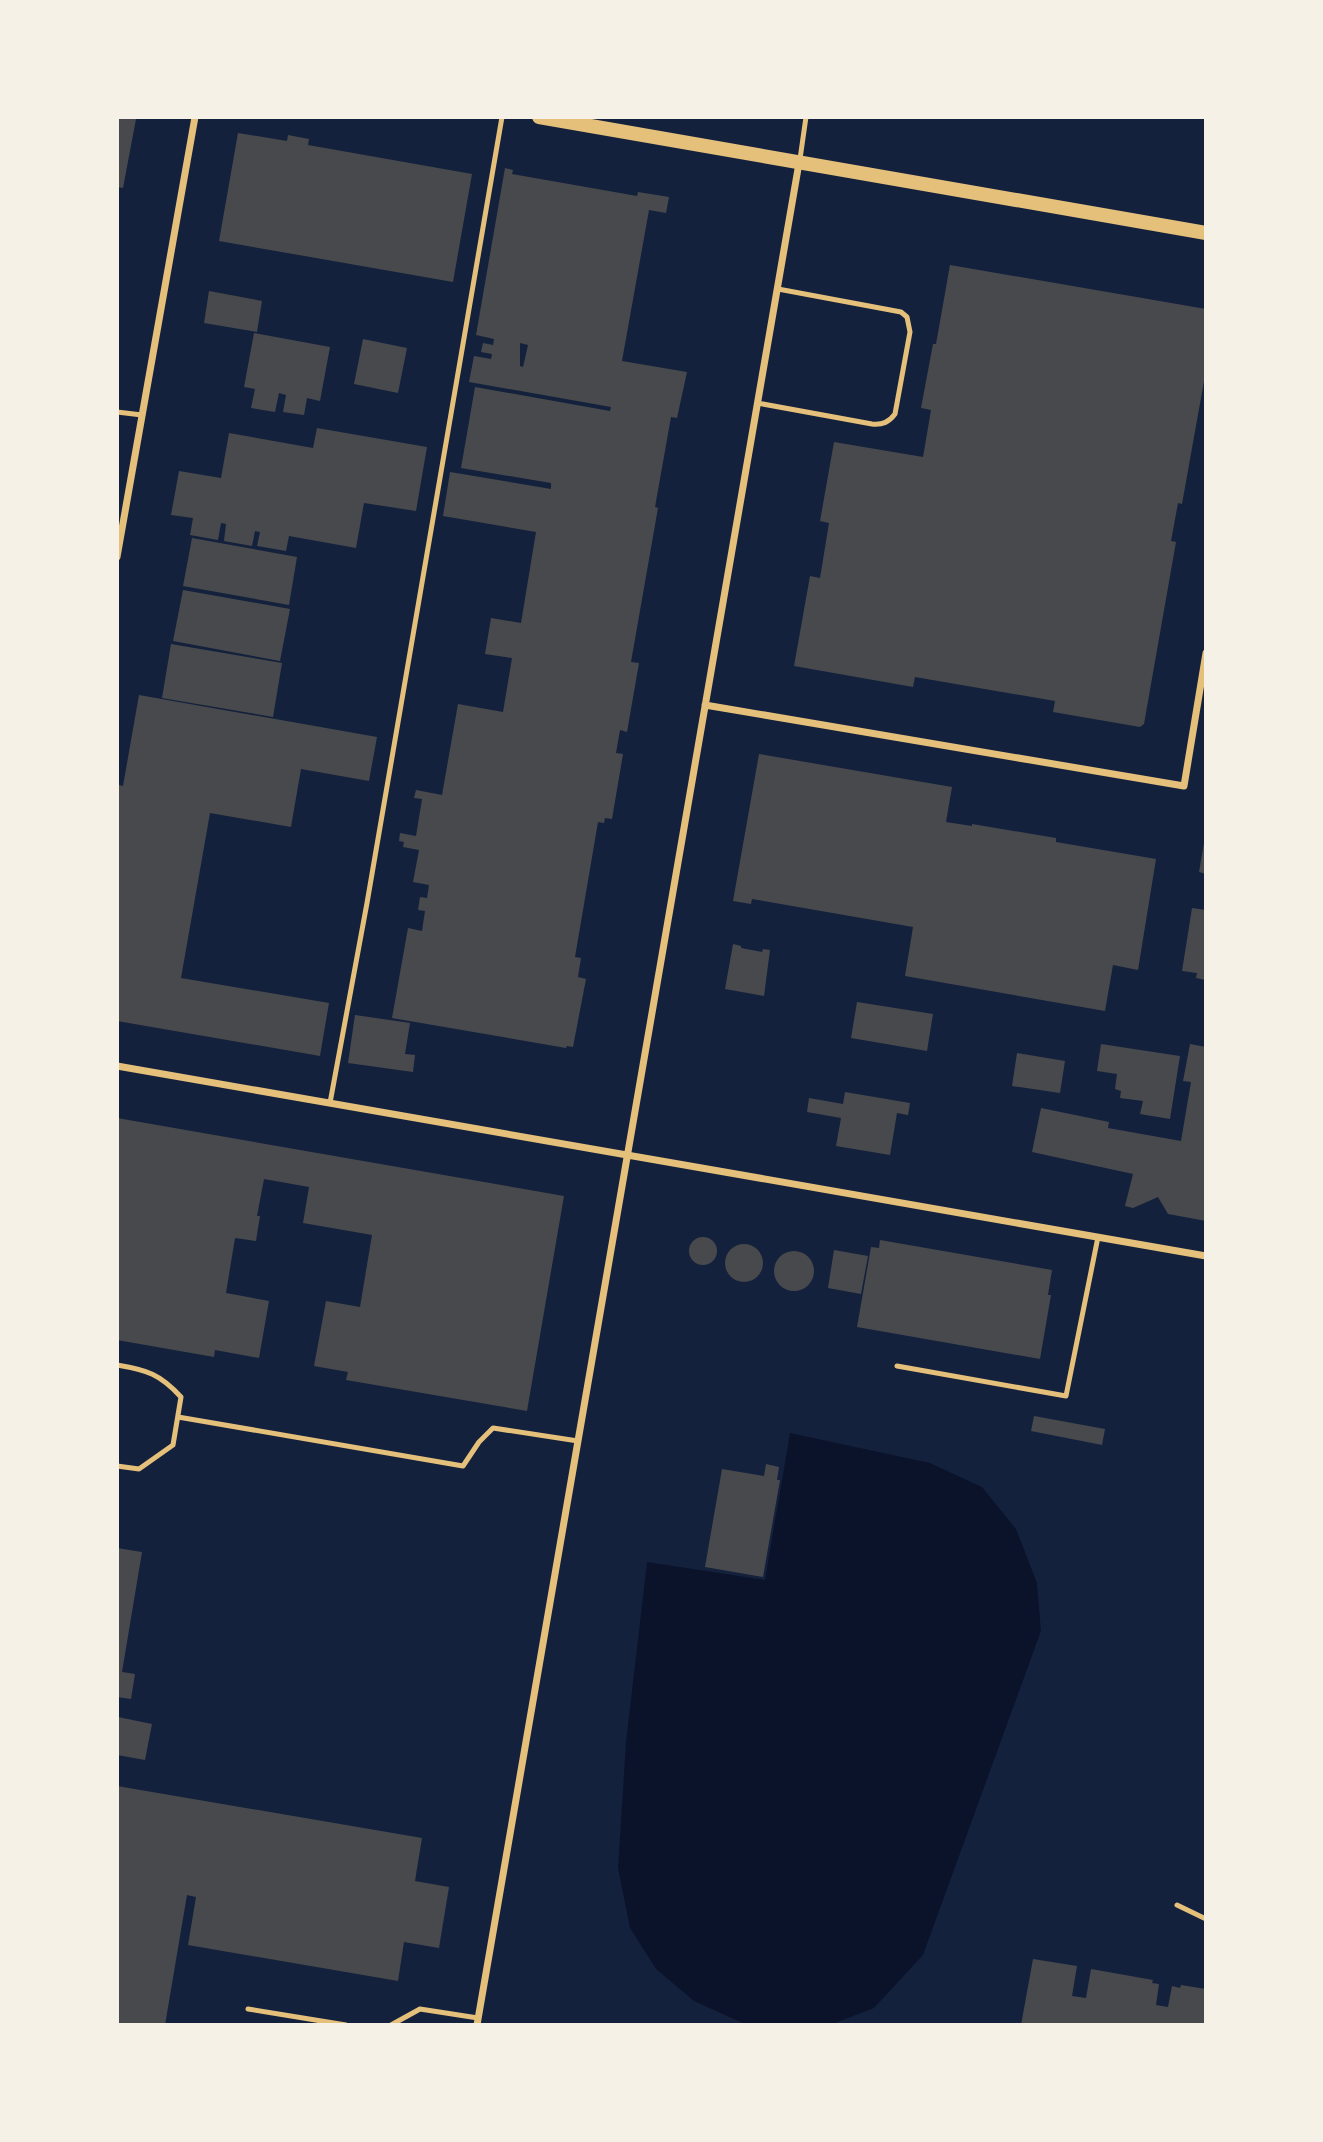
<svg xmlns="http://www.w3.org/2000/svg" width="1323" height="2142" viewBox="0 0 1323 2142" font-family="'IBM Plex Sans',sans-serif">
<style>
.water{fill:#0b132b}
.building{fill:#48494c;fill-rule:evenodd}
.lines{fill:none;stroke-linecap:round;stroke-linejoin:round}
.service{stroke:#e5c07b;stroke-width:5}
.minor{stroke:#e5c07b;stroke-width:7}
.secondary{stroke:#e5c07b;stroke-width:14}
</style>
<rect width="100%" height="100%" fill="#14213d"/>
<!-- water -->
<path class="water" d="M790,1433l140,30 52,24 34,42 21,54 4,48 -118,324 -49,53 -44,17h-83l-53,-24 -38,-32 -26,-41 -12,-60 8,-126 21,-180 118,18z"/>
<!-- building -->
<path class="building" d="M117,117l19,2 -13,69 -6,-1z
M238,133l49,8 1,-6 21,4 -1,6 164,29 -19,108 -234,-41z
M505,168l8,2 -1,4 125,22 1,-4 31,5 -3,16 -17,-3 -27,151 65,11 -10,46 -6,-1 -16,90 3,1 -27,154 8,1 -12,69 -7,-2 -4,23 7,1 -11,65 -7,-1 -1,5 -6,-1 -23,135 6,1 -3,19 8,2 -13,68 -6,-1 -1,2 -174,-30 16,-90 14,3 3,-20 -7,-1 2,-13 7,1 2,-13 -16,-3 6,-32 -16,-3 1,-5 -5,-1 1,-8 16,3 6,-37 -8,-1 2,-8 26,5 16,-91 45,8 9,-54 -27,-4 6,-36 30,5 15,-91 -93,-16 7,-44 101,17v-6l-90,-15 14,-81 135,24 1,-4 -142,-25 5,-26 17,3 1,-5 -11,-2 2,-9 10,2 1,-6 -18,-4zM520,343l8,2 -5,22 -3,-1z
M950,265l256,44v61l-24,134 -4,-1 -7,38 5,1 -32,182 -4,3 -87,-15 2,-11 -140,-24 -2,10 -119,-21 16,-90 10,2 9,-55 -9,-2 14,-79 89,15 8,-47 -10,-2 12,-64h3z
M209,291l53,10 -5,31 -53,-9z
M254,333l76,14 -10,54 -13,-3 -3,17 -21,-3 3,-17 -7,-2 -4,19 -24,-4 4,-19 -11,-2z
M363,339l44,9 -9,45 -44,-9z
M317,428l110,19 -11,64 -52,-8 -8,45 -67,-12 -3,15 -29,-5 3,-14 -5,-1 -3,15 -28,-5 2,-17 -5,-1 -3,17 -28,-5 3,-17 -22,-3 8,-44 42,7 8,-45 84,15z
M192,538l105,19 -8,48 -106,-19z
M183,590l107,19 -10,52 -107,-20z
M171,644l111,19 -9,54 -111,-19z
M139,695l238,42 -8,44 -68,-12 -10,58 -81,-14 -29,165 148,25 -9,53 -203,-35v-224l2,-12 4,1z
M759,754l193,33 -6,35 26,4v-2l84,14v4l100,17 -18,111 -25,-5 -8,46 -200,-35 8,-49 -161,-28 -1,5 -18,-3z
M1204,843l2,1v30l-7,-2z
M1192,908l14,2v70l-10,-2 1,-5 -15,-2z
M733,944l8,2v2l21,4 1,-3 7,1 -6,46 -39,-7z
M857,1002l76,12 -6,37 -76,-13z
M355,1015l55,8 -5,31 10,1 -2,17 -65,-9z
M1101,1044l79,12 -10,63 -30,-5 3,-13 -23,-3 1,-7 -6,-2 2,-15 -20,-3z
M1190,1044l16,3v174l-38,-7 -10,-17 -25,11 -8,-2 8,-32 -101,-22 9,-44 68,14 -1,6 73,13 10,-59 -8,-1z
M1017,1053l48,8 -5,32 -48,-7z
M845,1092l65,11 -2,12 -11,-2 -7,42 -54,-9 5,-28 -34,-6 2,-14 34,6z
M117,1118l447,78 -37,215 -181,-31 2,-8 -34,-6 12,-65 34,6 12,-72 -69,-12 6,-36 -45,-8 -7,37h3l-4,25 -21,-3 -9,55 43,8 -10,57 -44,-8 -1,7 -97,-17z
M689 1251a14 14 0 1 1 28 0a14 14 0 1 1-28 0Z
M880,1240l172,30 -4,25h3l-11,64 -183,-32 14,-80 8,1z
M725 1263a19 19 0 1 1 38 0a19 19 0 1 1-38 0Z
M834,1250l34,6 -7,38 -33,-6z
M774 1271a20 20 0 1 1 40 0a20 20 0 1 1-40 0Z
M1034,1416l71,13 -3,16 -71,-14z
M766,1464l13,3 -2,13h3l-17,97 -58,-10 17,-98 42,7z
M117,1548l25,4 -20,120 13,2 -4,25 -14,-2z
M118,1717l34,7 -7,36 -28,-5z
M117,1786l305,52 -7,43 34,6 -10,61 -35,-6 -6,39 -210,-36 8,-48 -9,-2 -22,130h-48z
M1033,1959l44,7 -5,30 14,2 5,-29 62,11 -1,3 7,1 -3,21 12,2 4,-21 8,2 1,-3 25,4v36h-185z"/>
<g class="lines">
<!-- service -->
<path class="service" d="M800,159l6,-42
M757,403l115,21c11,1 17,-2 23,-10l15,-82 -3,-15 -6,-5 -123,-23
M117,412l25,3
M330,1103l37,-200 135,-786
M117,1365c30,5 43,9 64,32l-8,48 -34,24 -22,-3
M897,1366l169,30 32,-159
M178,1417l285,49 16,-24 14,-14 85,13
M1177,1905l29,14
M248,2009l98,16
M391,2025l29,-16 58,9"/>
<!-- minor -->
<path class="minor" d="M117,557l78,-440
M705,705l479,81 22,-133
M117,1066l1089,190
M477,2025l322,-1862"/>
<!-- secondary -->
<path class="secondary" d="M539,117l667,116"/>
</g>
<!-- border -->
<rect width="1323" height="2142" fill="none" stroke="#f6f1e7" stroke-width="238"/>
</svg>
